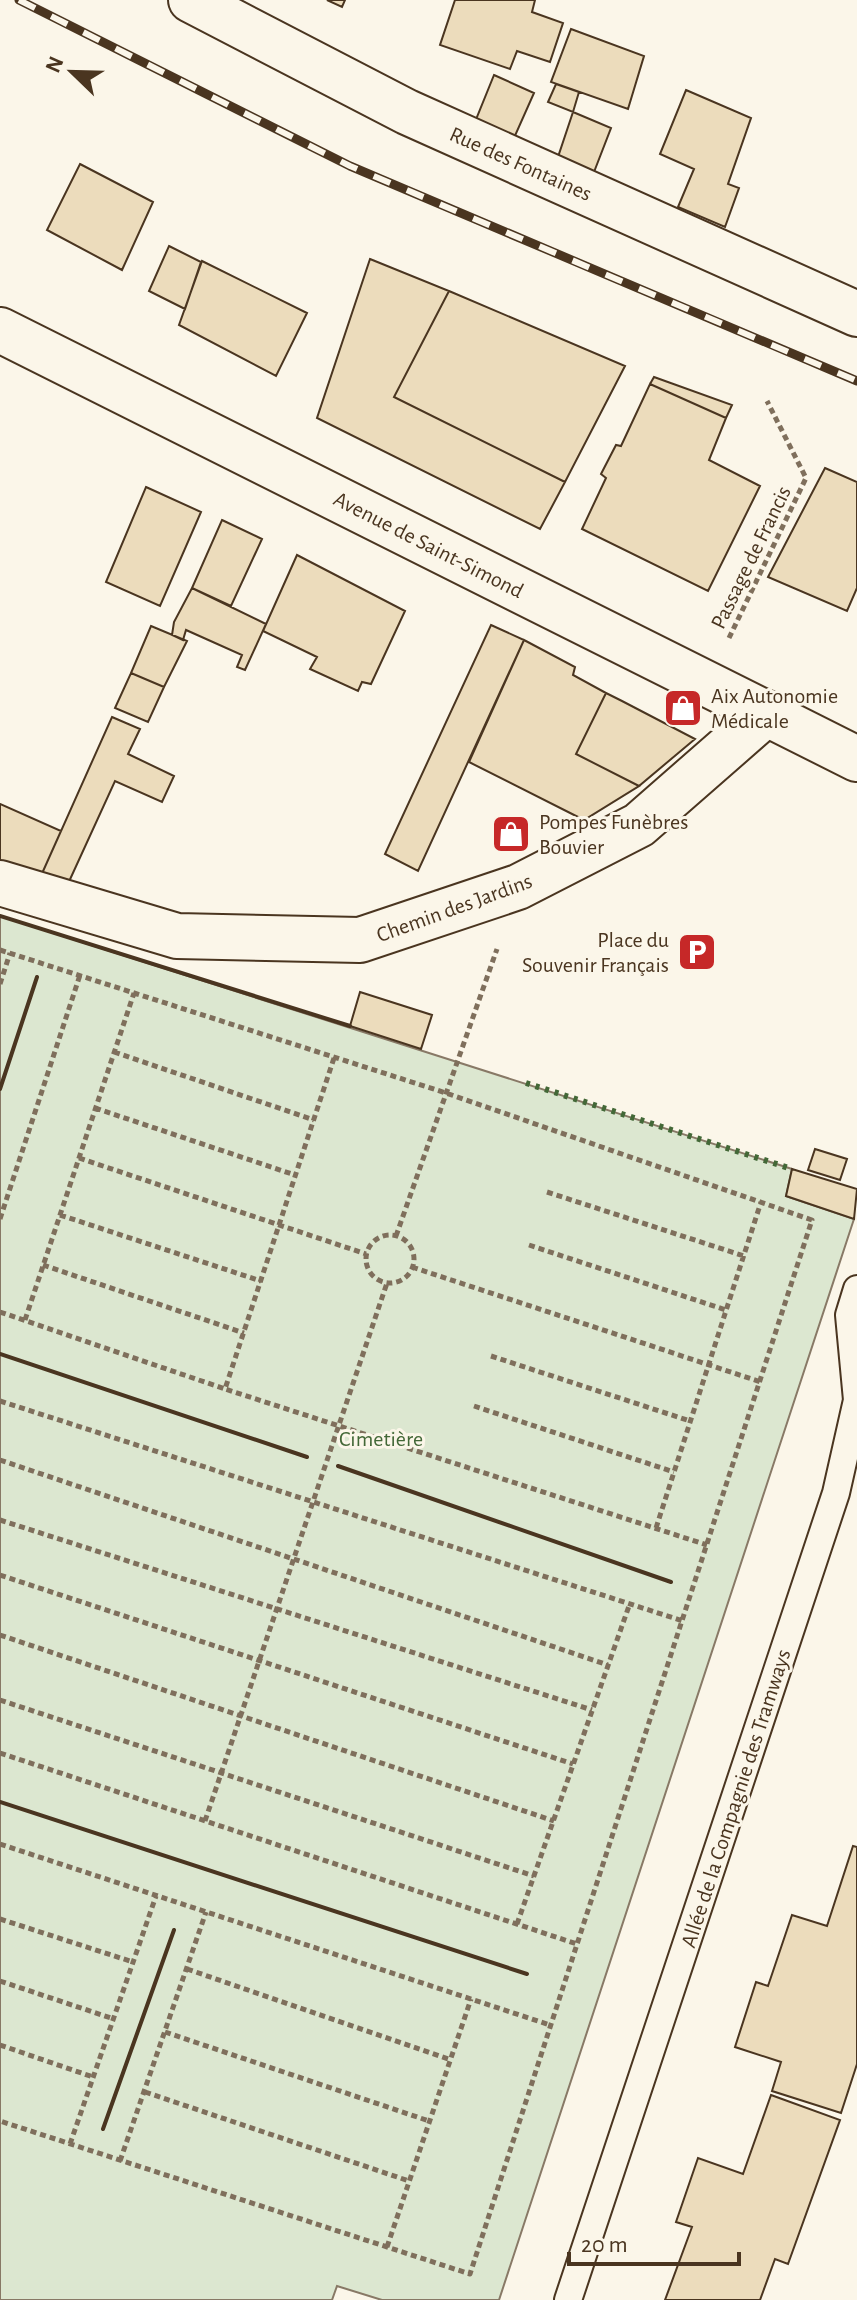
<svg xmlns="http://www.w3.org/2000/svg" width="857" height="2300" viewBox="0 0 857 2300" font-family="'Alegreya Sans',sans-serif">
<style>
.green{fill:#dce7d0;stroke:#887966;stroke-width:2}
.building{fill:#ecdcbc;stroke:#4a3520;stroke-width:2}
.lines{fill:none;stroke-linecap:round;stroke-linejoin:round}
.lane-casing{stroke:#4a3520;stroke-width:30}
.street-casing{stroke:#4a3520;stroke-width:48}
.secondary-casing{stroke:#4a3520;stroke-width:48}
.path{stroke:#7f6f5c;stroke-width:5;stroke-dasharray:6 4;stroke-linecap:butt}
.lane{stroke:#fbf6e9;stroke-width:26}
.street{stroke:#fbf6e9;stroke-width:44}
.secondary{stroke:#fbf6e9;stroke-width:44}
.rail-casing{stroke:#4a3520;stroke-width:9}
.rail{stroke:#fbf6e9;stroke-width:6;stroke-dasharray:18;stroke-linecap:butt}
.hedge{stroke:#436837;stroke-width:6;stroke-dasharray:4 6;stroke-linecap:butt}
.wall{stroke:#4a3520;stroke-width:4}
.labels{text-anchor:middle;stroke-width:6;stroke-linejoin:round;paint-order:stroke}
.street-label{font-size:22px;fill:#4a3520;stroke:#fbf6e9}
.poi-label{font-size:22px;fill:#4a3520;stroke:#fbf6e9;text-anchor:start}
.park-label{font-size:22px;fill:#436837;stroke:#fbf6e9}
</style>
<rect width="100%" height="100%" fill="#fbf6e9"/>
<!-- green -->
<path class="green" d="M0,916l792,253 -6,27 68,23 -355,1081h-117l-45,-14 -5,14h-332z"/>
<!-- building -->
<path class="building" d="M327,0h18l-3,7z
M455,0h80l-3,12 31,11 -13,39 -33,-11 -7,18 -70,-24z
M571,29l73,27 -16,53 -77,-27z
M494,75l40,18 -20,45 -39,-16z
M556,84l23,8 -6,20 -25,-10z
M686,90l65,28 -23,66 11,4 -14,39 -47,-20 16,-38 -34,-15z
M573,112l38,16 -17,44 -36,-15z
M80,164l73,38 -31,68 -75,-40z
M169,246l32,16 -16,47 -36,-18z
M370,259l79,32 -55,106 171,85 -25,47 -223,-111z
M202,261l105,52 -31,63 -97,-51z
M449,291l176,75 -60,116 -171,-85z
M654,377l78,28 -6,13 -76,-34z
M650,384l76,34 -17,42 51,26 -52,105 -126,-62 24,-51 -5,-4 15,-29 5,1z
M825,468l32,14v106l-10,23 -79,-34z
M146,487l55,25 -41,94 -54,-24z
M222,520l40,19 -31,67 -39,-18z
M297,555l108,56 -34,73 -9,-2 -4,9 -48,-22 7,-12 -54,-26z
M192,588l74,36 -21,46 -8,-3 5,-12 -56,-25 -3,10 -11,-5 2,-13z
M491,625l33,15 -106,231 -33,-17z
M151,626l36,15 -23,46 -33,-14z
M524,640l51,27 -2,8 33,18 -30,61 63,32 -55,34 -115,-58z
M131,673l33,14 -16,35 -33,-14z
M606,693l16,8 73,38 -56,47 -63,-32z
M112,717l28,12 -12,25 46,22 -12,26 -47,-21 -48,105 -27,-8z
M0,804l61,27 -21,47 -40,-12z
M360,992l72,23 -11,34 -71,-23z
M815,1149l32,10 -7,21 -32,-10z
M792,1169l65,20 -3,30 -68,-23z
M853,1846l4,1v217l-16,49 -69,-22 9,-29 -46,-15 21,-65 12,4 24,-71 35,11z
M771,2095l69,25 -52,144 -13,-5 -15,41h-95l27,-73 -16,-5 22,-64 45,16z"/>
<g class="lines">
<!-- lane casing -->
<g class="lane-casing">
<path id="lane" d="M568,2300l268,-807 21,-93 -8,-85 8,-26"/>
</g>
<!-- street casing -->
<g class="street-casing">
<path id="street" d="M191,0l216,112 450,202
M0,883l177,53 183,4 158,-53 121,-62 128,-112"/>
</g>
<!-- secondary casing -->
<g class="secondary-casing">
<path id="secondary" d="M0,330l857,429"/>
</g>
<!-- path -->
<path class="path" d="M729,638l77,-160 -39,-77
M0,950l446,143 366,127 -342,1054 -470,-153
M0,984l10,-31
M114,1052l200,68
M334,1058l-109,331 482,156
M95,1108l200,67
M79,1158l287,96
M547,1192l197,64
M60,1215l201,66
M0,1219l80,-244
M366 1259a24 24 0 1 1 48 0a24 24 0 1 1-48 0Z
M396,1236l101,-287
M529,1245l197,65
M43,1265l201,68
M412,1267l349,115
M0,1312l225,77
M25,1320l109,-327
M491,1356l199,65
M0,1401l683,220
M474,1406l200,66
M0,1460l608,205
M0,1520l592,190
M656,1528l105,-326
M0,1575l573,189
M0,1635l554,186
M0,1700l534,176
M0,1753l577,191
M205,1821l182,-538
M0,1844l550,181
M0,1919l133,43
M517,1924l112,-318
M187,1969l264,91
M0,1981l114,38
M165,2032l264,89
M0,2045l93,32
M145,2092l264,89
M70,2144l86,-248
M120,2161l86,-249
M387,2247l84,-248"/>
<!-- lane -->
<use href="#lane" class="lane"/>
<!-- street -->
<use href="#street" class="street"/>
<!-- secondary -->
<use href="#secondary" class="secondary"/>
<!-- rail casing -->
<g class="rail-casing">
<path id="rail" d="M19,0l331,166 507,215"/>
</g>
<!-- rail -->
<use href="#rail" class="rail"/>
<!-- hedge -->
<path class="hedge" d="M526,1083l266,86"/>
<!-- wall -->
<path class="wall" d="M0,916l350,110
M0,1089l37,-112
M0,1354l307,103
M338,1466l333,116
M0,1802l527,172
M103,2129l71,-199"/>
</g>
<!-- icons -->
<defs>
<g id="shop-square" transform="scale(2)"><rect x="-9" y="-9" width="18" height="18" rx="4" fill="#c62828" stroke="#fbf6e9"/><path d="M-5-2.5h2.3a2.7 3.5 0 0 1 5.4 0H5L5.5 6h-11ZM-1.5-2.5h3a1.5 2.3 0 0 0-3 0Z" fill="#fff"/></g>
<g id="parking-square" transform="scale(2)"><rect x="-9" y="-9" width="18" height="18" rx="4" fill="#c62828" stroke="#fbf6e9"/><path d="M-3.5-5.5H1a3.5 3.5 0 0 1 0 7H-1V5.5H-3.5ZM-1-3.4V-.6H.8a1.4 1.4 0 0 0 0-2.8Z" fill="#fff"/></g>
</defs>
<g fill-rule="evenodd">
<use href="#shop-square" x="683" y="708"/>
<use href="#shop-square" x="511" y="834"/>
<use href="#parking-square" x="697" y="952"/>
</g>
<g class="labels">
<!-- street labels -->
<g class="street-label">
<text transform="translate(521 163) rotate(24)" y="8">Rue des Fontaines</text>
<text transform="translate(429 544) rotate(27)" y="8">Avenue de Saint-Simond</text>
<text transform="translate(750 557) rotate(-64)" y="8">Passage de Francis</text>
<text transform="translate(454 907) rotate(-20)" y="8">Chemin des Jardins</text>
<text transform="translate(735 1798) rotate(-72)" y="8">Allée de la Compagnie des Tramways</text>
</g>
<!-- poi labels -->
<g class="poi-label">
<text x="711" y="703">Aix Autonomie<tspan x="711" dy="25">Médicale</tspan></text>
<text x="539" y="829">Pompes Funèbres<tspan x="539" dy="25">Bouvier</tspan></text>
<text x="669" y="947" text-anchor="end">Place du<tspan x="669" dy="25">Souvenir Français</tspan></text>
</g>
<!-- park labels -->
<g class="park-label">
<text x="381" y="1446">Cimetière</text>
</g>
</g>
<!-- north arrow -->
<g transform="translate(72 72) rotate(293)" stroke="#fbf6e9" stroke-width="6" paint-order="stroke">
<path d="M0-6L14 30L0 20L-14 30Z" fill="#4a3520"/>
<text y="-12" font-size="22" font-weight="bold" text-anchor="middle" fill="#4a3520">N</text>
</g>
<!-- scale -->
<path d="M569 2252v12h170v-12" fill="none" stroke="#4a3520" stroke-width="4"/>
<text x="581" y="2252" font-size="24" fill="#4a3520" stroke="#fbf6e9" stroke-width="6" paint-order="stroke">20 m</text>
</svg>
